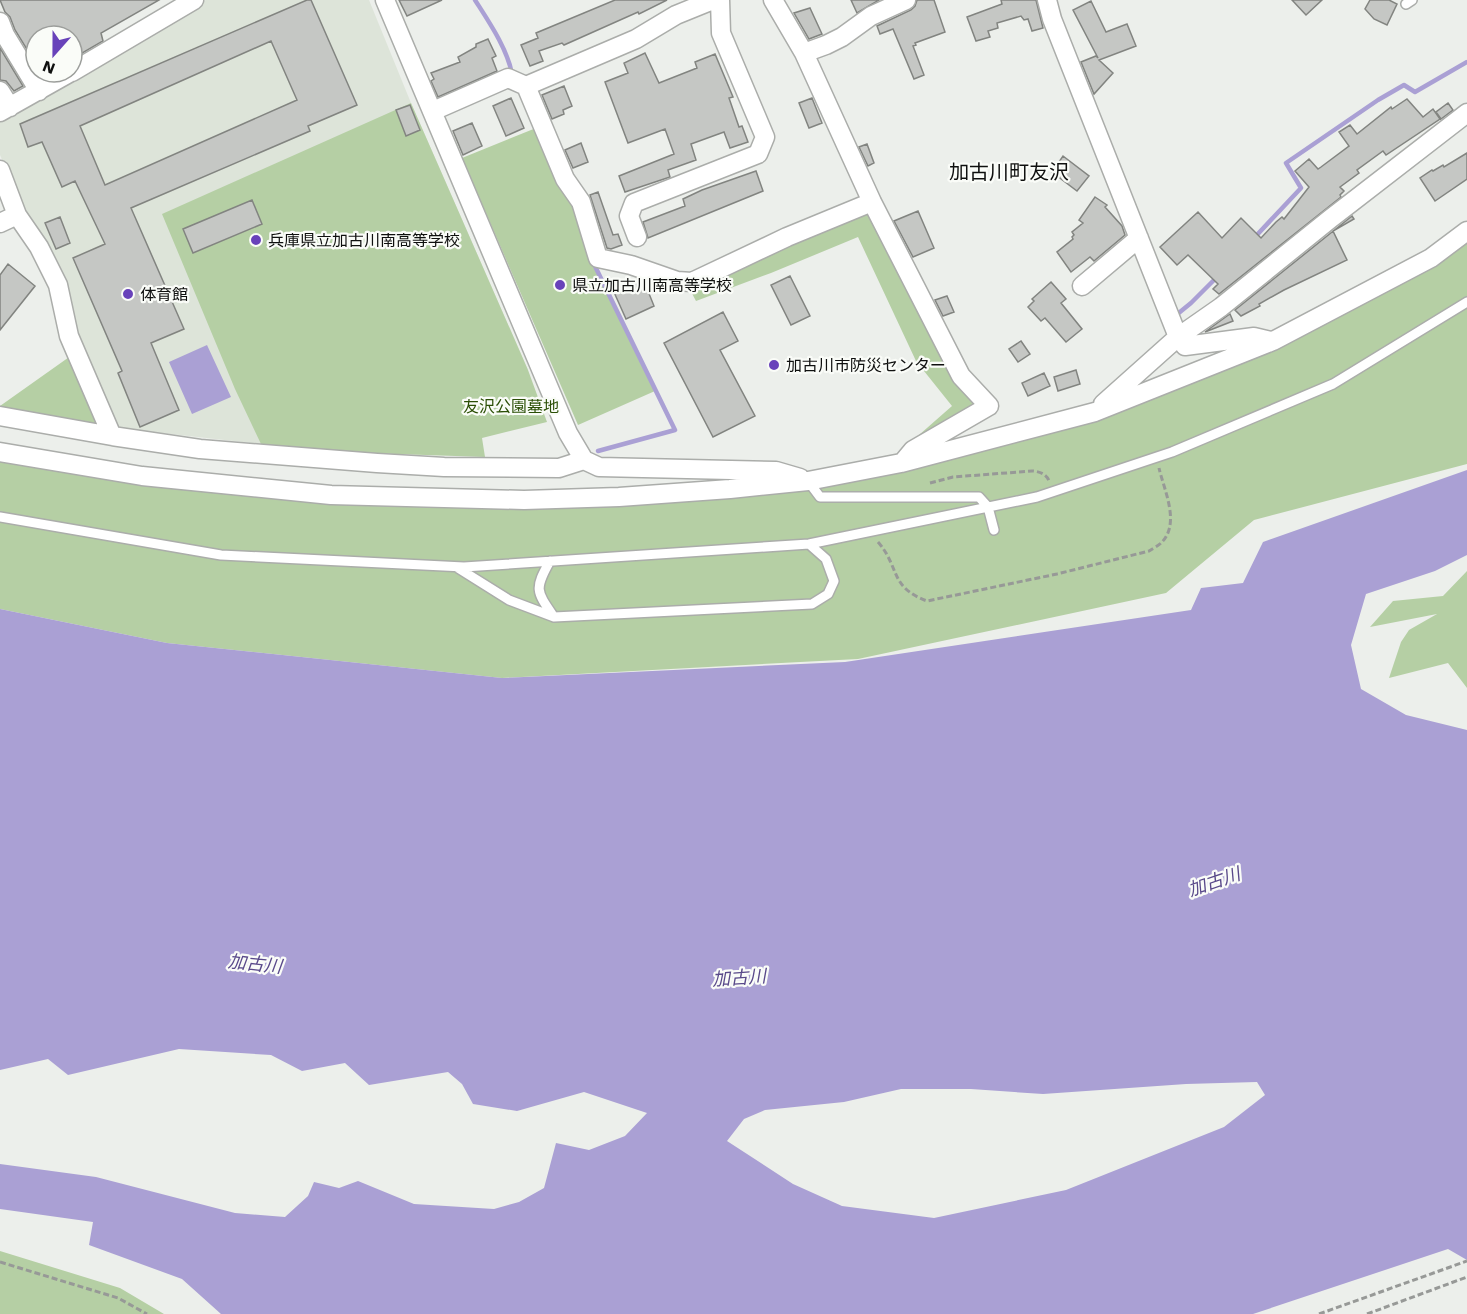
<svg xmlns="http://www.w3.org/2000/svg" width="1467" height="1314" viewBox="0 0 1467 1314" font-family="'Work Sans','Noto Sans JP',sans-serif">
<style>
.built{fill:#dde4d9}
.green{fill:#b5cfa4}
.water{fill:#aaa0d4;fill-rule:evenodd}
.lines{fill:none;stroke-linecap:round;stroke-linejoin:round}
.stream{stroke:#aaa0d4;stroke-width:4.5}
.building{fill:#c5c7c4;stroke:#828480;stroke-width:1.5;fill-rule:evenodd}
.lane-casing{stroke:#abadaa;stroke-width:12}
.street-casing{stroke:#abadaa;stroke-width:21}
.path{stroke:#979997;stroke-width:3;stroke-dasharray:6 3;stroke-linecap:butt}
.lane{stroke:#fff;stroke-width:9}
.street{stroke:#fff;stroke-width:18}
.poi-dot{fill:#6842ba;stroke:#fafcf8;stroke-width:2}
.labels{text-anchor:middle;stroke-width:4.5;stroke-linejoin:round;paint-order:stroke}
.poi-label{font-size:16px;fill:#0f100f;stroke:#fafcf8;text-anchor:start}
.park-label{font-size:16px;fill:#2b4f06;stroke:#fafcf8}
.water-label{font-size:18px;font-style:italic;fill:#59498a;stroke:#fafcf8}
.quarter-label{font-size:20px;fill:#0f100f;stroke:#fafcf8}
</style>
<rect width="100%" height="100%" fill="#ecefeb"/>
<!-- built -->
<path class="built" d="M206,0h163l42,103 117,267 -162,83 -105,-9 -144,-16 -117,-273v-36l198,-116z"/>
<!-- green -->
<path class="green" d="M411,103l117,267 19,52 -65,16 3,19 -119,-4 -105,-9 -26,-55 -73,-175z
M536,128l36,73 16,53 67,137 -77,34 -116,-267z
M867,208l113,199 -69,35 41,-36 -36,-45 -58,-124 -87,36 -75,28 -8,-15z
M1467,240v224l-213,56 -88,73 -308,66 -356,19 -335,-35 -167,-34v-149l328,43 519,-22 72,-13 100,-26 98,-31 89,-33 78,-35z
M72,355l33,73 -105,-15v-7z
M1467,571v117l-19,-25 -59,15 12,-36 8,-12 28,-16 -67,13 23,-26 50,-5z
M0,1251l120,37 44,26h-164z"/>
<!-- water -->
<path class="water" d="M207,345l24,52 -39,17 -23,-52z
M1467,470v85l-32,16 -69,23 -15,51 10,44 45,26 61,15v530l-19,-11 -195,65h-1032l-39,-35 -93,-34 4,-23 -93,-13v-45l96,13 139,36 50,4 23,-21 6,-14 25,6 19,-7 56,23 80,5 25,-7 25,-14 12,-45 33,7 36,-14 22,-23 -63,-21 -67,19 -44,-7 -11,-20 -14,-12 -79,13 -24,-22 -43,8 -31,-16 -92,-6 -111,26 -20,-16 -48,11v-461l167,34 335,35 343,-16 346,-52 10,-22 42,-5 20,-41zM1257,1082l8,13 -41,32 -158,63 -132,28 -92,-12 -49,-22 -66,-43 17,-22 21,-9 79,-8 57,-13h70l72,5 143,-10z"/>
<g class="lines">
<!-- stream -->
<path class="stream" d="M475,0c14,22 32,48 37,74
M1255,237l46,-49 -15,-25 92,-63 26,-15 11,7 52,-30
M593,262l82,168 -77,21
M1175,316l16,-13 27,-27"/>
</g>
<!-- building -->
<path class="building" d="M0,0h159l-58,33 2,8 -31,18v-23h-15l-3,-6 -10,6h-8v28l-21,-34 -5,-13 -5,-5z
M307,0h4l46,105 -49,21 2,5 -179,77 53,121 -33,14 28,67 -39,17 -22,-54 4,-2 -49,-113 32,-14 -30,-63 -13,6 -20,-45 -14,5 -8,-23zM271,41l26,59 -192,85 -25,-59z
M399,0h43l-35,16z
M615,0h52l-28,14 -1,-2 -74,33 -2,-2 -23,8 4,10 -13,5 -9,-21 17,-7 -2,-5z
M851,0h28l-22,13z
M917,0h17l11,32 -30,11 1,2 -3,1 11,29 -10,4 -21,-50 -13,5 -3,-8 34,-16 4,-4z
M1001,0h35l7,28 -11,3 -4,-12 -4,1 -3,-4 -24,7 1,5 -10,3 2,6 -14,4 -9,-24 35,-13z
M1292,0h30l-16,15z
M1370,0h19l8,4 -10,21 -13,-6 -9,-10z
M1091,1l15,31 21,-8 9,22 -37,14 14,13 -19,21 -13,-32 15,-6 2,2 -25,-48z
M810,8l12,26 -13,5 -15,-26z
M488,39l8,17 -4,2 5,13 -59,26 -7,-16 3,-2 -3,-6 29,-11 -2,-5 18,-10v-3z
M0,48l23,38 -9,5 -8,-10 -6,-1z
M645,53l14,30 38,-15 -2,-6 20,-8 18,43 -4,1 10,29 3,-1 6,16 -18,6 -6,-16 -33,12 5,16 -28,10 2,7 -45,15 -6,-16 55,-22 -9,-25 -37,14 -23,-61 23,-9 -4,-10z
M564,86l8,20 -9,4 1,4 -12,5 -10,-24z
M511,98l13,30 -18,8 -13,-30z
M812,98l10,25 -13,5 -10,-25z
M1407,99l16,18 10,-8 7,10 -54,36 -3,-4 -26,19 2,3 -19,14 4,4 -4,4 1,2 -122,97 -6,-5 5,-5 -30,-29 -11,10 -17,-18 38,-35 24,26 19,-20 20,20 15,-16 6,-5 2,2 25,-32 -14,-16 14,-12 9,10 3,-2 28,-21 -10,-14 11,-7 7,9 34,-27 1,2z
M1448,103l5,7 -12,9 -5,-7z
M410,105l10,25 -14,6 -10,-26z
M472,123l10,23 -19,9 -10,-24z
M581,143l7,19 -15,6 -8,-18z
M867,144l7,19 -6,3 -9,-19z
M1467,153v26l-32,22 -15,-23 12,-8 1,1 10,-6 1,2z
M1063,156l26,20 -12,15 -25,-19z
M756,171l7,20 -115,47 -5,-16 42,-16 -2,-7 19,-9z
M598,192l15,43 5,-1 4,11 -11,4 -4,-1 -17,-53z
M1095,197l12,8 -2,2 17,19 3,9 -31,26 -4,-4 -19,15 -14,-20 16,-13 -1,-2 2,-2 -2,-3 11,-9 -4,-3z
M252,200l10,24 -69,29 -10,-24z
M918,211l16,37 -21,9 -19,-36z
M1352,216l2,3 -21,12 14,29 -63,30 -25,14 1,2 -19,10 -6,-6 102,-82z
M60,217l10,26 -14,6 -11,-26z
M8,264l27,22 -35,44v-55z
M790,276l20,40 -19,9 -20,-40z
M638,279l6,2 10,25 -28,13 -13,-29z
M1051,282l15,17 -5,4 21,26 -16,13 -21,-24 -4,3 -13,-14 6,-6 -2,-2z
M947,296l7,16 -11,4 -8,-16z
M723,312l15,29 -18,9 35,66 -42,21 -49,-94z
M1230,314l3,7 -28,11 22,-16z
M1021,341l9,13 -12,8 -9,-13z
M1076,370l4,14 -22,7 -4,-14z
M1044,373l6,13 -22,10 -6,-13z"/>
<g class="lines">
<!-- lane casing -->
<g class="lane-casing">
<path id="lane" d="M1406,4l6,-4
M808,481l12,16h159l9,10 6,23
M0,517l221,38 243,12 345,-23 228,-47 135,-45 161,-68 134,-82
M550,561c-16,28 -14,30 4,56
M458,568l51,32 45,17 258,-13 16,-10 6,-13 -8,-22 -17,-15"/>
</g>
<!-- street casing -->
<g class="street-casing">
<path id="street" d="M385,0l183,433 16,27 15,7 177,4 24,7
M773,0l31,53 68,149 89,174 28,30 -76,44 -10,12
M1047,0l5,19 126,318 7,9 69,-9 17,4
M0,22l5,13 34,56
M804,53l22,-8 16,-8 29,-21 35,-16
M72,72l122,-72
M526,86l110,-47 40,-24 37,-15
M0,91l10,16
M433,111l75,-33 18,8 39,93 16,23 17,56 33,7 46,16 15,1 95,-45 85,-35
M0,112l71,-40
M0,170l17,45 22,32 19,38 11,51 43,100
M0,223l17,-8
M637,237l-8,-21 5,-13 124,-49 7,-17 -44,-104 -1,-33
M1082,286l57,-48
M1103,404l75,-67 43,-30 109,-88 137,-106
M0,416l112,20 88,13 177,14 67,4 115,1 25,-8
M0,452l142,24 189,19 193,5 95,-3 111,-8 78,-8 93,-18 194,-51 178,-71 158,-83 36,-27"/>
</g>
<!-- path -->
<path class="path" d="M930,483l23,-6 79,-6c6,0 15,3 17,10
M878,542c22,25 11,45 49,59l130,-27 92,-23c3,-2 9,-5 12,-8 20,-19 3,-53 -2,-75
M0,1262l118,36 29,16
M1319,1314l148,-53
M1367,1314l100,-37"/>
<!-- lane -->
<use href="#lane" class="lane"/>
<!-- street -->
<use href="#street" class="street"/>
</g>
<!-- markers -->
<g class="poi-dot">
<circle cx="256" cy="240" r="6"/>
<circle cx="560" cy="285" r="6"/>
<circle cx="128" cy="294" r="6"/>
<circle cx="774" cy="365" r="6"/>
</g>
<g class="labels">
<!-- poi labels -->
<g class="poi-label">
<text x="268" y="246">兵庫県立加古川南高等学校</text>
<text x="572" y="291">県立加古川南高等学校</text>
<text x="140" y="300">体育館</text>
<text x="786" y="371">加古川市防災センター</text>
</g>
<!-- park labels -->
<g class="park-label">
<text x="511" y="412">友沢公園墓地</text>
</g>
<!-- water labels -->
<g class="water-label">
<text transform="translate(1214 882) rotate(-19)" y="6">加古川</text>
<text transform="translate(255 964) rotate(6)" y="6">加古川</text>
<text transform="translate(739 978) rotate(-4)" y="6">加古川</text>
</g>
<!-- quarter labels -->
<g class="quarter-label">
<text x="1009" y="179">加古川町友沢</text>
</g>
</g>
<!-- north arrow -->
<g transform="translate(54 54) rotate(201)"><circle r="28" fill="#fafcf8" stroke="#9c9e9b" stroke-width="1.5"/>
<path d="M0-4.5L10 22L0 15L-10 22Z" fill="#6842ba"/>
<text y="-9" font-size="16" font-weight="bold" text-anchor="middle" fill="#0f100f">N</text>
</g>
</svg>
